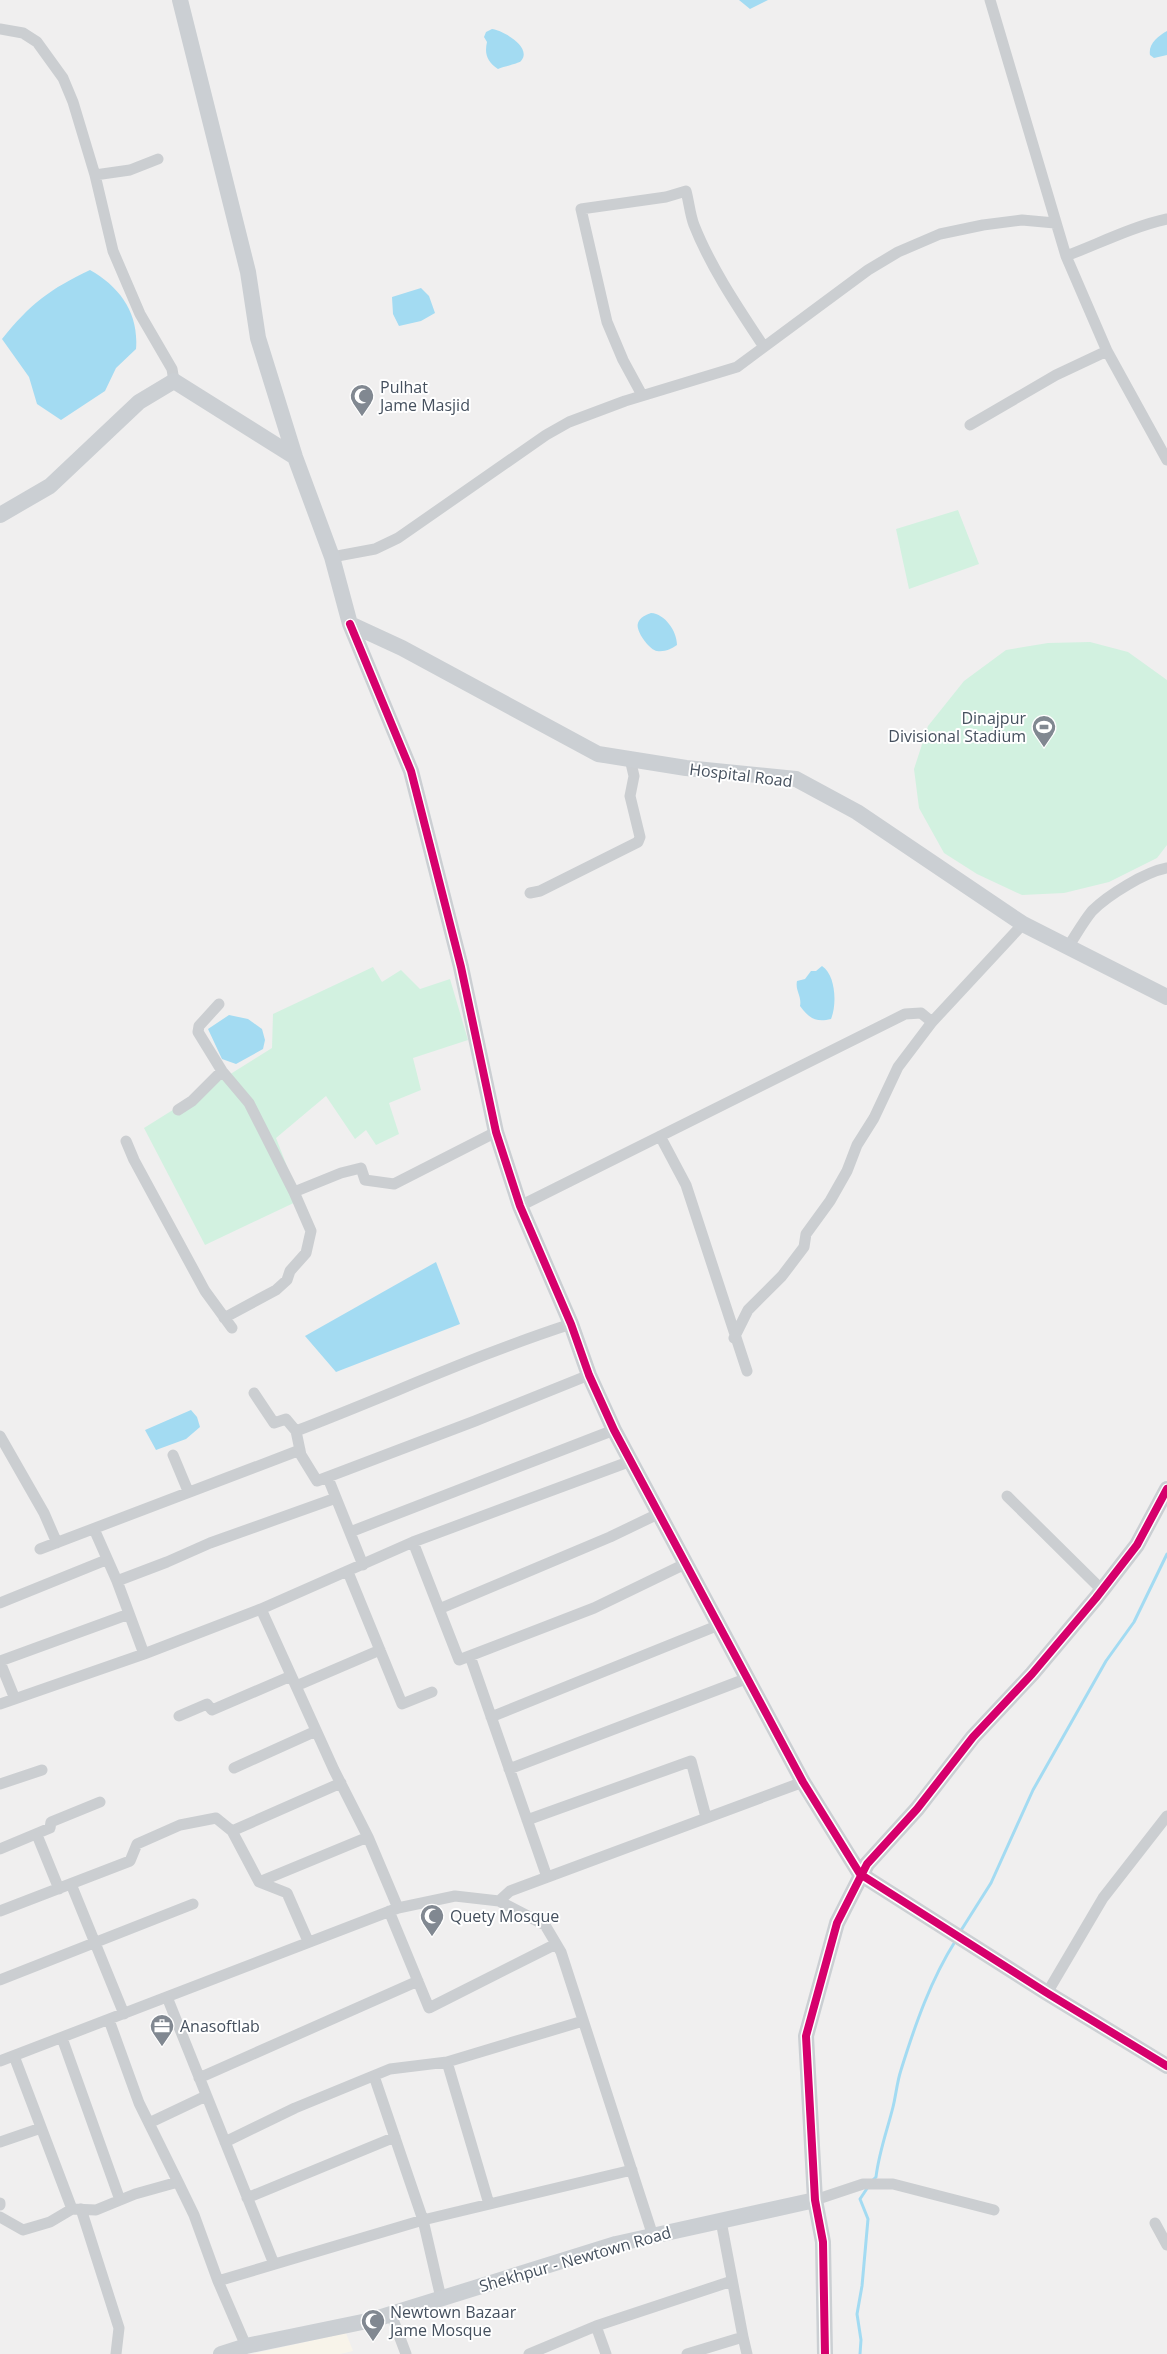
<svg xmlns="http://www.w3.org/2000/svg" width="1167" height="2354" viewBox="0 0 1167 2354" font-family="'Open Sans',sans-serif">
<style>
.commercial{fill:#f8f4ea}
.green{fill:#d2f1e0}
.water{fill:#a3dbf2}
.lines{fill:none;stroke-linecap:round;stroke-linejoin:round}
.stream{stroke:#a3dbf2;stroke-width:3}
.street{stroke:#cbced1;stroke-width:11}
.secondary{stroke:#cbcfd3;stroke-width:16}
.cycleway-casing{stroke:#fff;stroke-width:11}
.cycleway{stroke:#d6006c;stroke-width:8}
.labels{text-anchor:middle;stroke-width:4;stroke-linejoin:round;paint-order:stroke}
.poi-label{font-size:16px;fill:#45505e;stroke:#fff;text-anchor:start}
.street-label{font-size:16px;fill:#45505e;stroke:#fff}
</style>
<rect width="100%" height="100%" fill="#f0efef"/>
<!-- commercial -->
<path class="commercial" d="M346,2333l7,18 -13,3h-88z"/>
<!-- green -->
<path class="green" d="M958,510l21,54 -70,25 -13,-60z
M1090,642l38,10 39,28v165l-10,13 -48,24 -45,11 -42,2 -45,-21 -33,-21 -25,-45 -5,-39 14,-43 36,-45 42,-31 42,-7z
M373,967l9,15 19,-12 19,19 30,-10 18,61 -55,18 8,32 -32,13 10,31 -23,11 -10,-15 -11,9 -29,-43 -50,42 24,62 -95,45 -61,-117 128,-80 1,-34z"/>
<!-- water -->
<path class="water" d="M739,0h29l-18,9z
M492,29c10,1 41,18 29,32 -3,3 -17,5 -23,8 -10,-7 -14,-14 -11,-27l-3,-5 2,-5z
M1167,31v24l-13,3 -4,-3c-2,-11 8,-19 17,-24z
M90,270c30,17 49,43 46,79l-20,19 -11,23 -44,29 -24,-16 -8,-27 -27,-38c28,-35 48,-50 88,-69z
M421,288l8,8 6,17 -14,8 -22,5 -6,-12 -1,-17z
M651,613c14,1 26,18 26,32 -6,4 -12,7 -20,6 -7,-1 -22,-20 -19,-28 2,-6 8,-8 13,-10z
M822,966c14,9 15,39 9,53 -15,4 -22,-1 -31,-13 2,-10 -5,-15 -3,-25l8,-2 6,-8h5z
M229,1015l19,4 14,10 3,11 -2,9 -27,15 -14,-5 -14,-30z
M436,1262l24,62 -124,48 -31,-36z
M191,1410l6,7 3,10 -14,12 -30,11 -11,-20z"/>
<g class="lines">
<!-- stream -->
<path class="stream" d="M960,1932l31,-49 42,-93 73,-129 28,-39 33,-68
M873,2180l3,-3c3,-25 11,-46 17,-70 3,-12 4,-25 8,-37 14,-45 30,-91 55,-130
M860,2354l1,-14 -4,-26 5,-28 6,-67 -8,-20 8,-12"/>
<!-- street -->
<path class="street" d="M990,0l76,256 41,95 60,109
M0,29l23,4 14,9 26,36 10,24 22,73 18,76 27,63 32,55 2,12
M95,175l35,-5 28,-11
M1066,256c32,-12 68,-30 101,-37
M642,395l-19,-35 -16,-38 -26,-113 85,-12 20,-6c3,11 4,24 8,34 17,43 45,84 70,122
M970,425l86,-50 51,-24
M332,557l43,-8 23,-11 148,-103 23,-13 56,-21 112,-34 131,-97 30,-18 42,-18 43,-9 39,-5 33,3
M530,893l10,-2 98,-49 2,-5 -10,-41 4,-20 -4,-17
M1068,947c8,-12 15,-25 24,-36 16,-16 53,-39 75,-43
M219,1004l-20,22 -1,6 24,39 27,32 45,89 17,39 -5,22 -16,18 -3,9 -11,10 -52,28
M178,1110l14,-9 30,-30
M660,1136l26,49 61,186
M126,1141l8,19 71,131 27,37
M294,1192l47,-19 20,-5 4,12 29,4 102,-52
M520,1206l385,-192 16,-1 11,9
M734,1338l14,-28 34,-34 22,-29 2,-13 24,-33 17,-30 10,-26 17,-27 24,-51 34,-45 91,-98
M254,1393l20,30 12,-4 10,12 5,24 16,26 158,-60 114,-46
M296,1431c92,-35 182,-77 275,-107
M0,1436l44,77 13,30
M173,1455l15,36
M328,1478l35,87
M1007,1496l95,94
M94,1529l23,52 27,73
M350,1532l264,-102
M413,1542l46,118 135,-52 93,-45
M40,1549l260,-99
M348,1572l54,132 30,-12
M117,1581l50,-19 43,-19 126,-45
M0,1603l106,-43
M439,1609l171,-72 50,-24
M470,1656l77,221
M0,1661l129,-47
M0,1662l15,37
M296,1686l84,-36
M0,1704l144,-50 117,-45
M179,1716l28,-12 5,6 79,-34
M491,1717l228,-92
M234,1768l82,-37
M509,1769l239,-91
M0,1784l42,-14
M527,1820l164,-59 15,56
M232,1831l109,-48
M37,1835l22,54
M0,1849l50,-21 1,-6 49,-20
M259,1882l109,-45
M71,1884l53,130
M398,1908l-30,-71 -34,-67 -73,-161 152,-67 218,-81
M0,1911l130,-50 7,-17 43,-19 36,-7 16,13 27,51 28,11 21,48
M389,1911l40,97 127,-64
M0,1980l193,-76
M1047,1993l56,-95 64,-82
M167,1997l107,267
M109,2020l30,83 39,79
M62,2038l58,162
M14,2056l58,153 24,1 39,-16 43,-12 16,33 24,66
M0,2061l398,-153 57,-12 44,5
M447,2062l42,142
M199,2078l219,-97
M149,2123l57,-27
M0,2142l41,-14
M225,2142l70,-34 95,-39 57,-7 136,-41
M247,2198l148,-61
M815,2200l48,-16h30l101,26
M0,2203v2
M81,2209l38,119 -3,26
M0,2217l23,13 27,-8 22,-13
M721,2221l22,116
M1155,2223l12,22
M653,2236l-92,-284 -16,-27 -46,-24 11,-10 293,-109
M441,2298l-18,-78 209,-50
M391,2314l15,40
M596,2326l136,-45
M246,2346l-28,-65 205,-61 -49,-144
M529,2354l67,-28 10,28
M687,2354l56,-17 4,17"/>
<!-- secondary -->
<path class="secondary" d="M180,0l68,272 10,66 37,119 37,100 18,67 61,147 50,196 35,165 24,74 51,118 18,51 25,55 189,352 57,92 187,119 120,73
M0,515l50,-29 89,-84 35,-21 121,76
M350,624l52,24 196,106 88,14 110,11 61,33 166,112 144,73
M221,2354l25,-8 126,-26 244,-76 199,-44
M825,2354l-2,-112 -8,-42 -9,-164 31,-113 30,-59 50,-55 56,-72 59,-63 64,-76 41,-53 30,-56"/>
<!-- cycleway casing -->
<g class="cycleway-casing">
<path id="cycleway" d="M350,624l61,147 50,196 35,165 24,74 51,118 18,51 25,55 189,352 57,92 187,119 120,73
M825,2354l-2,-112 -8,-42 -9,-164 31,-113 30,-59 50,-55 56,-72 59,-63 64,-76 41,-53 30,-56"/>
</g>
<!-- cycleway -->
<use href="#cycleway" class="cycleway"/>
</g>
<!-- icons -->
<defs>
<g id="mosque-pin" transform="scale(1.25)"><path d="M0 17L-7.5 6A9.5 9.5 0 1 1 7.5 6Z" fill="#818891" stroke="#fff"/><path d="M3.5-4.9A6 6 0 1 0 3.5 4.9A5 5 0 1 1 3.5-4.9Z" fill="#fff"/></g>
<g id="stadium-pin" transform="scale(1.25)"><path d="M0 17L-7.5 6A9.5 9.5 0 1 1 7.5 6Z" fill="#818891" stroke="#fff"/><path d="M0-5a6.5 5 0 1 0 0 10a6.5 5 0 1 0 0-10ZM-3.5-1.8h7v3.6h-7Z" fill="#fff"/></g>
<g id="office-pin" transform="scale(1.25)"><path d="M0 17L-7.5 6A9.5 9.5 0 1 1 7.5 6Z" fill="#818891" stroke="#fff"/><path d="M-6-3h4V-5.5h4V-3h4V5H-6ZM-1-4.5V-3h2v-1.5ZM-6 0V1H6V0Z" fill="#fff"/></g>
</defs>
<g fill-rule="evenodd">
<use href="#mosque-pin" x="362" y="396"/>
<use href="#stadium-pin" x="1044" y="727"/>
<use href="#mosque-pin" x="432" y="1916"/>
<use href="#office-pin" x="162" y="2026"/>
<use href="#mosque-pin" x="373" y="2321"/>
</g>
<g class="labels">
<!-- poi labels -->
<g class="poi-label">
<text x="380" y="393">Pulhat<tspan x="380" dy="18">Jame Masjid</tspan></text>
<text x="1026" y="724" text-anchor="end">Dinajpur<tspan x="1026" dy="18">Divisional Stadium</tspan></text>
<text x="450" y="1922">Quety Mosque</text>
<text x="180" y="2032">Anasoftlab</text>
<text x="390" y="2318">Newtown Bazaar<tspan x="390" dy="18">Jame Mosque</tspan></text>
</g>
<!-- street labels -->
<g class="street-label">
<text transform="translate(741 775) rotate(7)" y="6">Hospital Road</text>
<text transform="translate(575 2259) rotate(-16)" y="6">Shekhpur - Newtown Road</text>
</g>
</g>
</svg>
